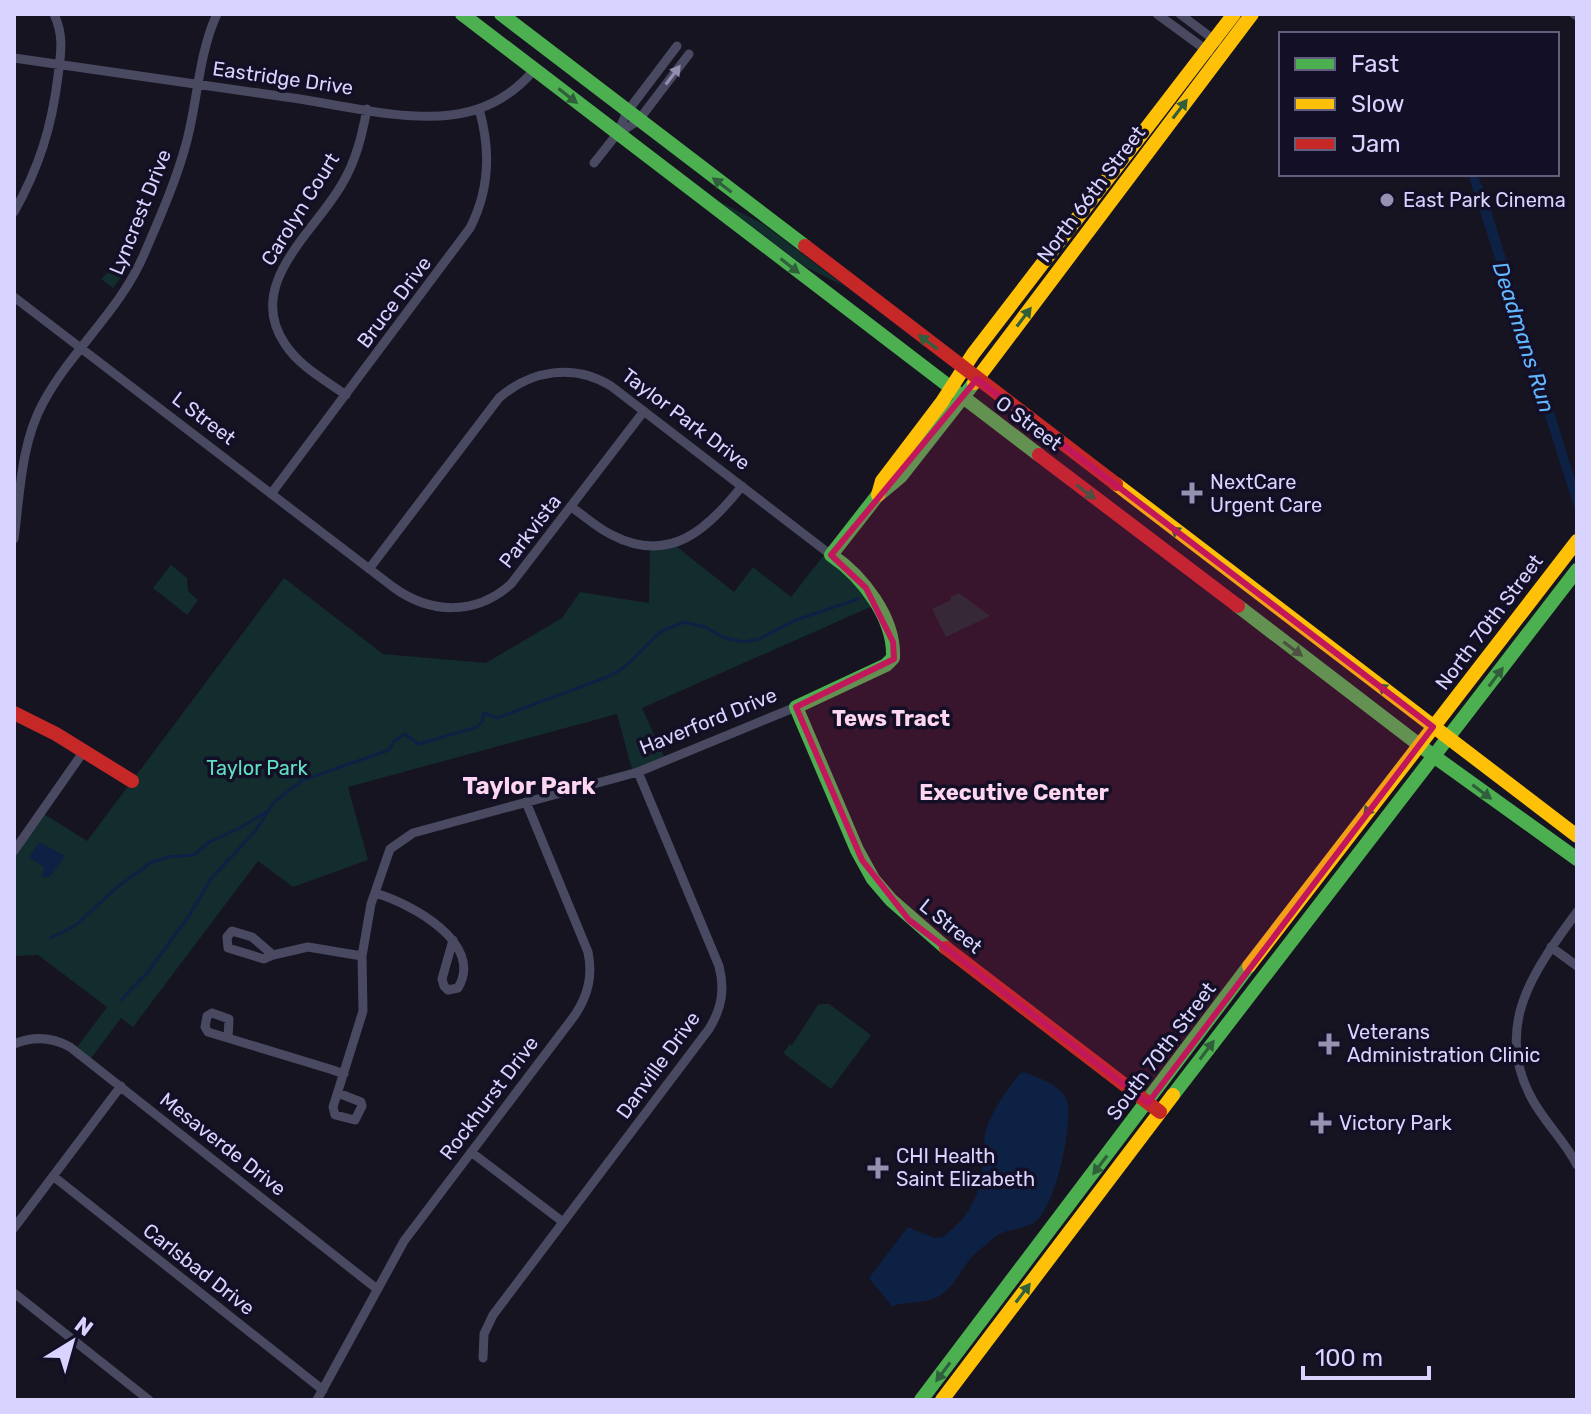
<svg xmlns="http://www.w3.org/2000/svg" width="1591" height="1414" viewBox="0 0 1591 1414" font-family="Rubik,sans-serif">
<style>
.green{fill:#132c2d}
.water{fill:#0d2144}
.lines{fill:none;stroke-linecap:round;stroke-linejoin:round}
.stream{stroke:#0d2144;stroke-width:3}
.street{stroke:#4a4962;stroke-width:9}
.fast{stroke:#4caf50;stroke-width:14}
.slow{stroke:#ffc107;stroke-width:14}
.jam{stroke:#c62828;stroke-width:14}
.oneway{fill:#928eb0}
.oneway2{fill:#305f3b}
.marked{fill:#c2185b;fill-opacity:0.2;stroke:#c2185b;stroke-width:6;stroke-linejoin:round}
.poi-dot{fill:#9591b1;stroke:#130f26;stroke-width:3}
.labels{text-anchor:middle;stroke-width:7;stroke-linejoin:round;paint-order:stroke}
.street-label{font-size:20px;fill:#d9d4ff;stroke:#130f26}
.poi-label{font-size:20px;fill:#d9d4ff;stroke:#130f26;text-anchor:start}
.park-label{font-size:20px;fill:#5fe0c0;stroke:#130f26}
.water-label{font-size:22px;font-style:italic;fill:#62b6ff;stroke:#130f26}
.neighbourhood-label{font-size:22px;font-weight:bold;fill:#ffd6f0;stroke:#130f26}
.quarter-label{font-size:24px;font-weight:bold;fill:#ffd6f0;stroke:#130f26}
</style>
<rect width="100%" height="100%" fill="#161421"/>
<!-- green -->
<path class="green" d="M720,202l43,22 83,63 -42,-21z
M122,251l9,4 -11,24 -7,9 -12,-9 15,-15z
M672,543l62,49 19,-25 38,30 36,-46 48,54 -233,103 24,53 -33,12 -16,-59 -269,73 20,73 -75,27 -35,-26 -125,166 -12,-9 -32,43 -14,-11 32,-43 -69,-52 -24,1v-105l27,-39 46,29 197,-263 99,76 103,9 76,-45 18,-26 69,11 1,-58z
M171,565l16,13 1,13 10,9 -11,15 -34,-27z
M959,593l31,23 -44,21 -14,-28 19,-9 -1,-3z
M822,1004h7l42,31 -40,54 -48,-36 7,-9 2,1 26,-40z"/>
<!-- water -->
<path class="water" d="M1468,174h8l9,17 92,295v30z
M39,842l26,14 -16,22 -7,-1 2,-10 -15,-10z
M1024,1072c17,7 39,13 44,32 3,27 -12,101 -33,118 -11,8 -29,6 -40,15 -8,7 -17,13 -24,21 -13,15 -19,36 -42,42 -12,3 -24,2 -37,6l-23,-28 39,-51 26,11 9,-1c26,-20 37,-41 40,-73 1,-14 0,-24 4,-37 7,-20 20,-36 32,-53z"/>
<g class="lines">
<!-- stream -->
<path class="stream" d="M51,938l25,-13 39,-36 35,-26 18,-6 26,-2 15,-13 31,-14 26,-16
M121,1000l26,-27 42,-57 21,-36 46,-50 18,-28 29,-22 86,-30 5,-9 11,-7 14,10 58,-17 5,-5 2,-9 13,5 113,-42 17,-11 33,-33 24,-10 21,5 20,11 19,4 15,-3 37,-19 62,-21"/>
<!-- street -->
<path class="street" d="M1157,14l52,38
M1180,14l37,28
M1574,14l3,2
M14,58c93,14 186,26 279,40 48,7 109,23 158,17 34,-4 61,-19 83,-45
M617,134l21,-13 51,-67
M594,163l23,-29 10,-22 50,-66
M14,212c25,-44 38,-86 44,-136 3,-23 6,-41 -4,-62
M14,297l379,290c37,27 82,29 118,-3l133,-173
M346,395c-21,-15 -47,-29 -61,-51 -41,-60 30,-112 57,-160 14,-23 20,-49 25,-75
M271,494l199,-266c20,-39 21,-78 9,-119
M571,507c14,9 26,21 41,28 58,30 96,-6 130,-49
M14,539c6,-45 7,-96 29,-136 29,-54 78,-93 102,-151 15,-35 31,-71 41,-108 12,-43 12,-89 31,-130
M369,569l130,-171c32,-28 75,-35 112,-12l220,169
M14,851l70,-100
M375,893c35,10 110,50 83,95l-10,2 -4,-4 -2,-7 11,-39
M1577,912c-42,57 -85,114 -45,187 13,24 33,42 45,66
M1551,947l26,19
M273,955l-21,-18 -20,-6 -5,6 1,11 36,11 9,-4 35,-8 54,9
M228,1038l1,-19 -17,-6 -5,3 -2,11 3,5 125,38 11,4
M14,1044c19,-8 38,-7 56,3l307,242
M338,1093l23,9 1,4 -7,14 -20,-5 -2,-8 30,-96 -1,-55 9,-52 19,-55 23,-16 225,-61 158,-65
M471,1152l92,70
M53,1176l270,214
M14,1228l107,-142
M14,1293l135,107
M483,1358l1,-24 9,-19 216,-286c13,-21 16,-40 10,-63l-81,-194
M317,1400l87,-159 171,-226c13,-20 18,-39 13,-63l-62,-150"/>
<!-- fast -->
<path class="fast" d="M462,14l577,441
M501,14l304,232
M1238,606l197,151 142,102
M946,948l-55,-48 -18,-21 -16,-29 -61,-143 90,-42 7,-7c2,-40 -31,-82 -62,-103l46,-59 24,-20 73,-93
M1173,1095l404,-525
M921,1400l328,-434"/>
<!-- slow -->
<path class="slow" d="M974,383l278,-369
M1116,484l461,352
M878,495l4,-14 60,-79 31,-48 261,-340
M1249,966l328,-425
M942,1400l231,-305"/>
<!-- jam -->
<path class="jam" d="M805,246l311,238
M1039,455l199,151
M14,713l42,21 76,47
M946,948l214,164"/>
</g>
<!-- one-way arrows -->
<defs><path id="oneway-solid" d="M-6-.8H1V-3.2L6.5 0L1 3.2V.8H-6Z" transform="scale(2)"/></defs>
<use class="oneway" href="#oneway-solid" transform="translate(673 75) rotate(-53)"/>
<g class="oneway2">
<use href="#oneway-solid" transform="translate(568 96) rotate(38)"/>
<use href="#oneway-solid" transform="translate(1180 109) rotate(-53)"/>
<use href="#oneway-solid" transform="translate(722 185) rotate(-143)"/>
<use href="#oneway-solid" transform="translate(790 266) rotate(38)"/>
<use href="#oneway-solid" transform="translate(1024 317) rotate(-53)"/>
<use href="#oneway-solid" transform="translate(928 342) rotate(-143)"/>
<use href="#oneway-solid" transform="translate(1086 492) rotate(37)"/>
<use href="#oneway-solid" transform="translate(1180 534) rotate(-143)"/>
<use href="#oneway-solid" transform="translate(1293 649) rotate(37)"/>
<use href="#oneway-solid" transform="translate(1496 677) rotate(-53)"/>
<use href="#oneway-solid" transform="translate(1387 691) rotate(-143)"/>
<use href="#oneway-solid" transform="translate(1482 792) rotate(37)"/>
<use href="#oneway-solid" transform="translate(1371 807) rotate(128)"/>
<use href="#oneway-solid" transform="translate(1207 1050) rotate(-53)"/>
<use href="#oneway-solid" transform="translate(1100 1165) rotate(127)"/>
<use href="#oneway-solid" transform="translate(1023 1293) rotate(-53)"/>
<use href="#oneway-solid" transform="translate(943 1372) rotate(127)"/>
</g>
<!-- marked area -->
<path class="marked" d="M977,379l456,348 -285,376 -239,-183 -47,-60 -66,-153 98,-48 -1,-17 -27,-54 -35,-33z"/>
<!-- markers -->
<g class="poi-dot">
<circle cx="1387" cy="200" r="8"/>
<path d="M1188 481h8v8h8v8h-8v8h-8v-8h-8v-8h8z"/>
<path d="M1325 1032h8v8h8v8h-8v8h-8v-8h-8v-8h8z"/>
<path d="M1317 1111h8v8h8v8h-8v8h-8v-8h-8v-8h8z"/>
<path d="M874 1156h8v8h8v8h-8v8h-8v-8h-8v-8h8z"/>
</g>
<g class="labels">
<!-- street labels -->
<g class="street-label">
<text transform="translate(283 78) rotate(8)" y="7">Eastridge Drive</text>
<text transform="translate(1091 194) rotate(-53)" y="7">North 66th Street</text>
<text transform="translate(300 209) rotate(-58)" y="7">Carolyn Court</text>
<text transform="translate(140 212) rotate(-68)" y="7">Lyncrest Drive</text>
<text transform="translate(394 302) rotate(-53)" y="7">Bruce Drive</text>
<text transform="translate(204 418) rotate(37)" y="7">L Street</text>
<text transform="translate(686 419) rotate(37)" y="7">Taylor Park Drive</text>
<text transform="translate(1029 423) rotate(37)" y="7">O Street</text>
<text transform="translate(530 531) rotate(-52)" y="7">Parkvista</text>
<text transform="translate(1489 622) rotate(-53)" y="7">North 70th Street</text>
<text transform="translate(708 721) rotate(-22)" y="7">Haverford Drive</text>
<text transform="translate(951 926) rotate(39)" y="7">L Street</text>
<text transform="translate(1161 1051) rotate(-53)" y="7">South 70th Street</text>
<text transform="translate(658 1065) rotate(-54)" y="7">Danville Drive</text>
<text transform="translate(489 1098) rotate(-53)" y="7">Rockhurst Drive</text>
<text transform="translate(223 1144) rotate(38)" y="7">Mesaverde Drive</text>
<text transform="translate(199 1269) rotate(38)" y="7">Carlsbad Drive</text>
</g>
<!-- poi labels -->
<g class="poi-label">
<text x="1403" y="207">East Park Cinema</text>
<text x="1210" y="489">NextCare<tspan x="1210" dy="23">Urgent Care</tspan></text>
<text x="1347" y="1039">Veterans<tspan x="1347" dy="23">Administration Clinic</tspan></text>
<text x="1339" y="1130">Victory Park</text>
<text x="896" y="1163">CHI Health<tspan x="896" dy="23">Saint Elizabeth</tspan></text>
</g>
<!-- park labels -->
<g class="park-label">
<text x="257" y="775">Taylor Park</text>
</g>
<!-- water labels -->
<g class="water-label">
<text transform="translate(1524 337) rotate(72)" y="8">Deadmans Run</text>
</g>
<!-- neighbourhood labels -->
<g class="neighbourhood-label">
<text x="891" y="726">Tews Tract</text>
<text x="1014" y="800">Executive Center</text>
</g>
<!-- quarter labels -->
<g class="quarter-label">
<text x="529" y="794">Taylor Park</text>
</g>
</g>
<!-- border -->
<rect width="1591" height="1414" fill="none" stroke="#d9d4ff" stroke-width="32"/>
<!-- legend -->
<rect x="1279" y="32" width="280" height="144" fill="#130f26" stroke="#625e7d" stroke-width="2"/>
<rect x="1295" y="58" width="40" height="12" fill="#4caf50" stroke="#625e7d" stroke-width="2"/>
<text x="1351" y="72" font-size="24" fill="#d9d4ff">Fast</text>
<rect x="1295" y="98" width="40" height="12" fill="#ffc107" stroke="#625e7d" stroke-width="2"/>
<text x="1351" y="112" font-size="24" fill="#d9d4ff">Slow</text>
<rect x="1295" y="138" width="40" height="12" fill="#c62828" stroke="#625e7d" stroke-width="2"/>
<text x="1351" y="152" font-size="24" fill="#d9d4ff">Jam</text>
<!-- north arrow -->
<g transform="translate(72 1342) rotate(37)" stroke="#130f26" stroke-width="6" paint-order="stroke">
<path d="M0-6L14 30L0 20L-14 30Z" fill="#d9d4ff"/>
<text y="-12" font-size="22" font-weight="bold" text-anchor="middle" fill="#d9d4ff">N</text>
</g>
<!-- scale -->
<path d="M1303 1366v12h126v-12" fill="none" stroke="#d9d4ff" stroke-width="4"/>
<text x="1315" y="1366" font-size="24" fill="#d9d4ff" stroke="#130f26" stroke-width="6" paint-order="stroke">100 m</text>
</svg>
